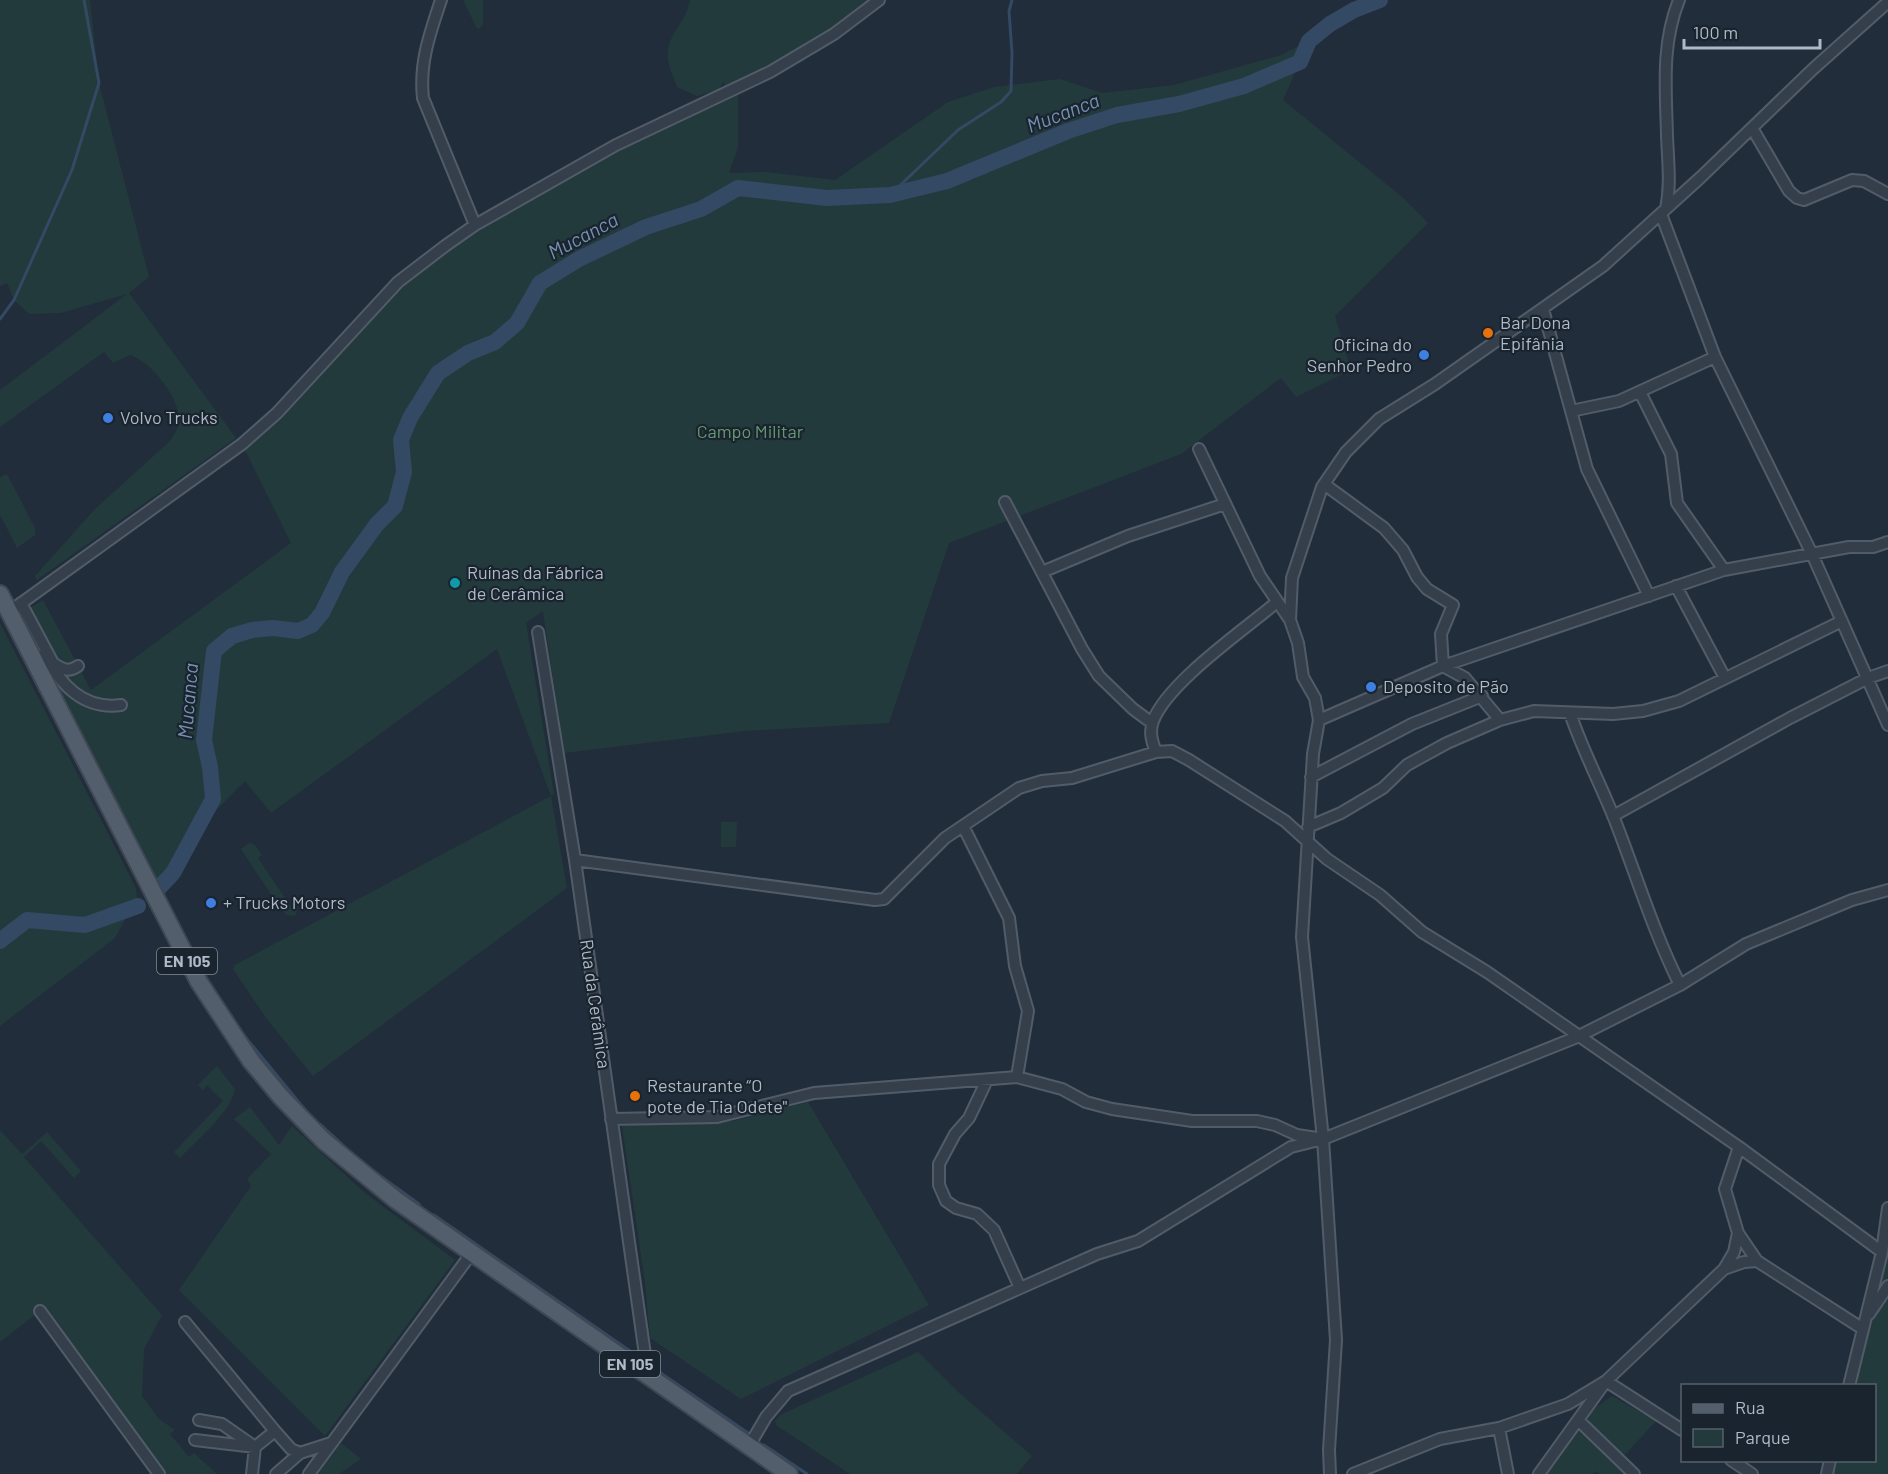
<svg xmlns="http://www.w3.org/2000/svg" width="1888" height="1474" viewBox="0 0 1888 1474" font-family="Barlow,sans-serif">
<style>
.green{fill:#233a3c}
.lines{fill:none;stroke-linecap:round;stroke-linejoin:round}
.stream{stroke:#344963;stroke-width:3}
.river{stroke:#344963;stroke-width:16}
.minor-casing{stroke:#525c69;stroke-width:14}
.primary-casing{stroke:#3e4854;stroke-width:20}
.minor{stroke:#353e4b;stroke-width:10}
.primary{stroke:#525e6b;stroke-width:16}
.food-dot{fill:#e8710a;stroke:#1a242f;stroke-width:2}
.shop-dot{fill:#3f7fe0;stroke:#1a242f;stroke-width:2}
.culture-dot{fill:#0f9aa8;stroke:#1a242f;stroke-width:2}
.labels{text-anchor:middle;stroke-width:4.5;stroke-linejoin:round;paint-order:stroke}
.shield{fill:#1a242f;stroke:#828c99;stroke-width:1.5}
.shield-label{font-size:16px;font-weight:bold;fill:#afb9c7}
.poi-label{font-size:18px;fill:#afb9c7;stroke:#1a242f;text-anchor:start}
.park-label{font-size:18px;fill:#669970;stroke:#1a242f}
.street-label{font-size:18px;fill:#afb9c7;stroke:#1a242f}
.water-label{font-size:20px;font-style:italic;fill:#7691b1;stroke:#1a242f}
</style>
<rect width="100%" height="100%" fill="#212d3b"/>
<!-- green -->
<path class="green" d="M0,0h90l9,83 50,194 -20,16 107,145 -199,142 -2,-4 60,-67 75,-68c5,-8 11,-16 9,-26 -3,-21 -29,-54 -49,-60l-17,8 -9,-11 -104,75v-37l127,-96 -66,19 -32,1 -15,-14 -7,-17 -7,3z
M463,0h20v24l-4,5 -3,-2z
M690,0h189l-141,87v60l-9,26 37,-1 69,8 113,-78 46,-15 66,-8 42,14 72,-8 107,-30 28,-14 -26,59 118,96 27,27 -93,93 16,54 -55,27 -15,-19 -100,76 -232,89 -60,180 -144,8 -181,22 -21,-142 -17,12 28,171 -3,2 16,92 -254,188 -47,-58 -33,-49 2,-4 316,-169 -54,-147 -226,164 -26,-32 -50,51 -9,34 -11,16 -14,12 -142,-279 24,-15 48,90 200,-147 -49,-99 156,-162 77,-57 251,-132 -2,-12 -6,9 -21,6 -20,-9c-3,-9 -8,-19 -9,-28 -3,-24 18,-35 22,-59z
M7,474l28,54v7l-18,13 -17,-33v-38z
M0,623l136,265 2,18 -12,12 -11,20 -115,88z
M721,822h16l-1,25h-15z
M249,843l5,1 8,11 -4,3 35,52 5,-2 -3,8 -8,-1 -5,-4 -41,-62z
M217,1066l18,23c-3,22 -39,52 -55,69l-6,-6 49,-51 -16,-16 -4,5 -5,-5z
M808,1102l121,203 -188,94 -91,-61 -5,-55 -23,-157 111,-5z
M250,1107l29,38 13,-19 73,67 90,67 -130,176 -146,-146 72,-104 -4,-7 24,-25 -37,-35z
M0,1130l22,24 25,-22 34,39 -7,7 -33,-37 -17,16 138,158 -18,34 -2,47 17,23 16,11 -5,4 19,23 5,-4 23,21h-58l-119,-163 -40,31z
M1888,1232v242h-61l3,-13 44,-1v-74l-25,-1z
M918,1352l38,38 76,66 -15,18h-167l-74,-49 -1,-4 5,-6z
M1612,1396l44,25 -36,39 14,14h-35l-2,-3 -5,3h-48l34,-54z
M341,1443l20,16 -22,15h-21z"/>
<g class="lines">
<!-- stream -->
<path class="stream" d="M890,195l68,-65 43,-28 10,-11 1,-38 -3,-42 3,-11
M0,319l14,-19 58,-130 27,-87 -15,-83
M242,1033l64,78
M320,1124l26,24
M372,1170l47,34
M434,1215l196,136
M652,1367l99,68
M764,1445l43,29"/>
<!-- river -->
<path class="river" d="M158,889l15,-16 40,-74 -3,-32 -6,-27 10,-89 18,-15 20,-6 21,-2 25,3 14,-6 10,-12 20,-41 35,-48 18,-18 9,-34 -3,-32 9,-22 28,-45 30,-20 27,-11 22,-19 23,-40 39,-24 67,-32 55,-18 37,-21 89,10 63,-3 57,-14 121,-50 49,-16 62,-11 65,-18 56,-24 9,-21 21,-17 24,-14 26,-10
M0,941l27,-21 58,5 53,-19"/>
<!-- minor casing -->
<g class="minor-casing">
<path id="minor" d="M441,0c-11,33 -22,63 -18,98l52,127
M1752,128l37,63 8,7 7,2 48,-20 12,1 24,13
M1666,209c5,-25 2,-48 1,-73 -1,-47 -6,-91 12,-136
M1661,214l54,143 97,197 76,171
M1543,309l44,160 62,127
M1640,392l31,62 6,49 47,67
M1571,411l48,-10 96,-44
M1199,449l61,127 30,44
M1324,484l60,44 19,22 14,27 10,12 26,16 -12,29 2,32 22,12 35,42
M1005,502l77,147 17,27 34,33 19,14
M1042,572l86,-36 97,-32
M1676,586l49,92
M21,603l32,60c9,6 15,10 25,3
M9,612l233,-168 35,-31 121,-131 47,-36 30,-21 141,-80 154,-73 64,-38 45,-34
M538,632l37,228 73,516
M45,652c14,33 39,58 76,53
M1570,713c12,36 30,70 44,105 22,56 39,113 66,167
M1319,720l124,-54 281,-96 125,-23h24l15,-5
M1156,752c-4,-10 -7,-20 -3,-31 15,-39 91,-91 124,-119
M1311,777l101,-53 70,-28
M1613,816l177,-98 78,-40 20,-7
M963,826l46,92 6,48 13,45 -11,66
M1308,827l33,-14 42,-25 24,-23 40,-22 53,-23 34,-9 79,3 30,-3 36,-10 163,-80
M575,860l300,40 9,-1 61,-61 74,-50 23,-7 30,-3 84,-26 16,-1 17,9 96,61 42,38 53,36 42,37 65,40 252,175 143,105
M987,1080l-18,38 -14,16 -16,30v21l7,16 10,7 21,6 17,16 26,58
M611,1119l106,-2 97,-24 203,-16 45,12 24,13 26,7 80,12h65l18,4 22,10 20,3
M1739,1147l-14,42 13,44 19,28
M1724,1269l20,-7 13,-1 106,68
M40,1311l119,163
M1869,1314l19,-28
M185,1322l90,109 -20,16 -60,-7
M1849,1386l33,-134 6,-44
M199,1420l23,4 33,23 -3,27
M1578,1420l56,54
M1499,1428l9,46
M275,1431l16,18 9,4
M749,1446l17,-29 22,-26 309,-137 41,-13 153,-94 32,-8 254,-102 103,-52 66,-41 106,-44 36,-10
M1731,1460l21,14
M276,1474l24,-21 31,-10
M309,1474l162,-220
M1330,1474l-1,-24 7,-110 -13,-201 -21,-202 11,-183 6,-34 -4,-22 -12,-21 -5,-34 -8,-23 2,-42 30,-91 24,-35 33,-33 56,-35 168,-118 98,-89 112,-108 75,-67
M1353,1474l87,-35 59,-11 69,-24 38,-23 118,-112 10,-17 4,-19
M1539,1474l67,-93 76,49
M1827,1474l3,-14"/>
</g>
<!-- primary casing -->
<g class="primary-casing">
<path id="primary" d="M0,594l199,388 52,79 30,36 43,44 72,59 393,274"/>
</g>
<!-- minor -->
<use href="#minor" class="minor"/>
<!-- primary -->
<use href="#primary" class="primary"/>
</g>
<!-- markers -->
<g class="food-dot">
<circle cx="1488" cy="333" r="6"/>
<circle cx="635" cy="1096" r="6"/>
</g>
<g class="shop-dot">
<circle cx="1424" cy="355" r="6"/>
<circle cx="108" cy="418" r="6"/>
<circle cx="1371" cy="687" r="6"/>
<circle cx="211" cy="903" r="6"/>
</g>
<circle class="culture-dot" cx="455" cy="583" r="6"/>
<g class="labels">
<!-- shield labels -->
<g class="shield">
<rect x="157" y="948" width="60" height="26" rx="4.5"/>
<rect x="600" y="1351" width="60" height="26" rx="4.5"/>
</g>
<g class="shield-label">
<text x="187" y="967">EN 105</text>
<text x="630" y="1370">EN 105</text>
</g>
<!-- poi labels -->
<g class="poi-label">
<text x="1500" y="329">Bar Dona<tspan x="1500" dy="21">Epifânia</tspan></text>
<text x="1412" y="351" text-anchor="end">Oficina do<tspan x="1412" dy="21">Senhor Pedro</tspan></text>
<text x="120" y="424">Volvo Trucks</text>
<text x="467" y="579">Ruínas da Fábrica<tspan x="467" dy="21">de Cerâmica</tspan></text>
<text x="1383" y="693">Deposito de Pão</text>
<text x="223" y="909">+ Trucks Motors</text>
<text x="647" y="1092">Restaurante “O<tspan x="647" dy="21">pote de Tia Odete"</tspan></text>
</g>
<!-- park labels -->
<g class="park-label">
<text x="750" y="438">Campo Militar</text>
</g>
<!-- street labels -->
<g class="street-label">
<text transform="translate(595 1004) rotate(82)" y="6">Rua da Cerâmica</text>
</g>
<!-- water labels -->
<g class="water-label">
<text transform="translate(1063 113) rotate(-21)" y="7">Mucanca</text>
<text transform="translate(583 236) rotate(-28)" y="7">Mucanca</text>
<text transform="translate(188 701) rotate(-85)" y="7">Mucanca</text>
</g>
</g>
<!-- legend -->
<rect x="1681" y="1384" width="195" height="78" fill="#1a242f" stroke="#56606c" stroke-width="1.5"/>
<rect x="1693" y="1404" width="30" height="9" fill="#525e6b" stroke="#56606c" stroke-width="1.5"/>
<text x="1735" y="1414" font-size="18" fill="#afb9c7">Rua</text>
<rect x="1693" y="1429" width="30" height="18" fill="#233a3c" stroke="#56606c" stroke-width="1.5"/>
<text x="1735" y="1444" font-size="18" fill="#afb9c7">Parque</text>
<!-- scale -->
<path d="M1684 39v9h136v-9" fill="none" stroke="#afb9c7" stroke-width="3"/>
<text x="1693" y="39" font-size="18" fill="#afb9c7" stroke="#1a242f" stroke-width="4.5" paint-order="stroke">100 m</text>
</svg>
